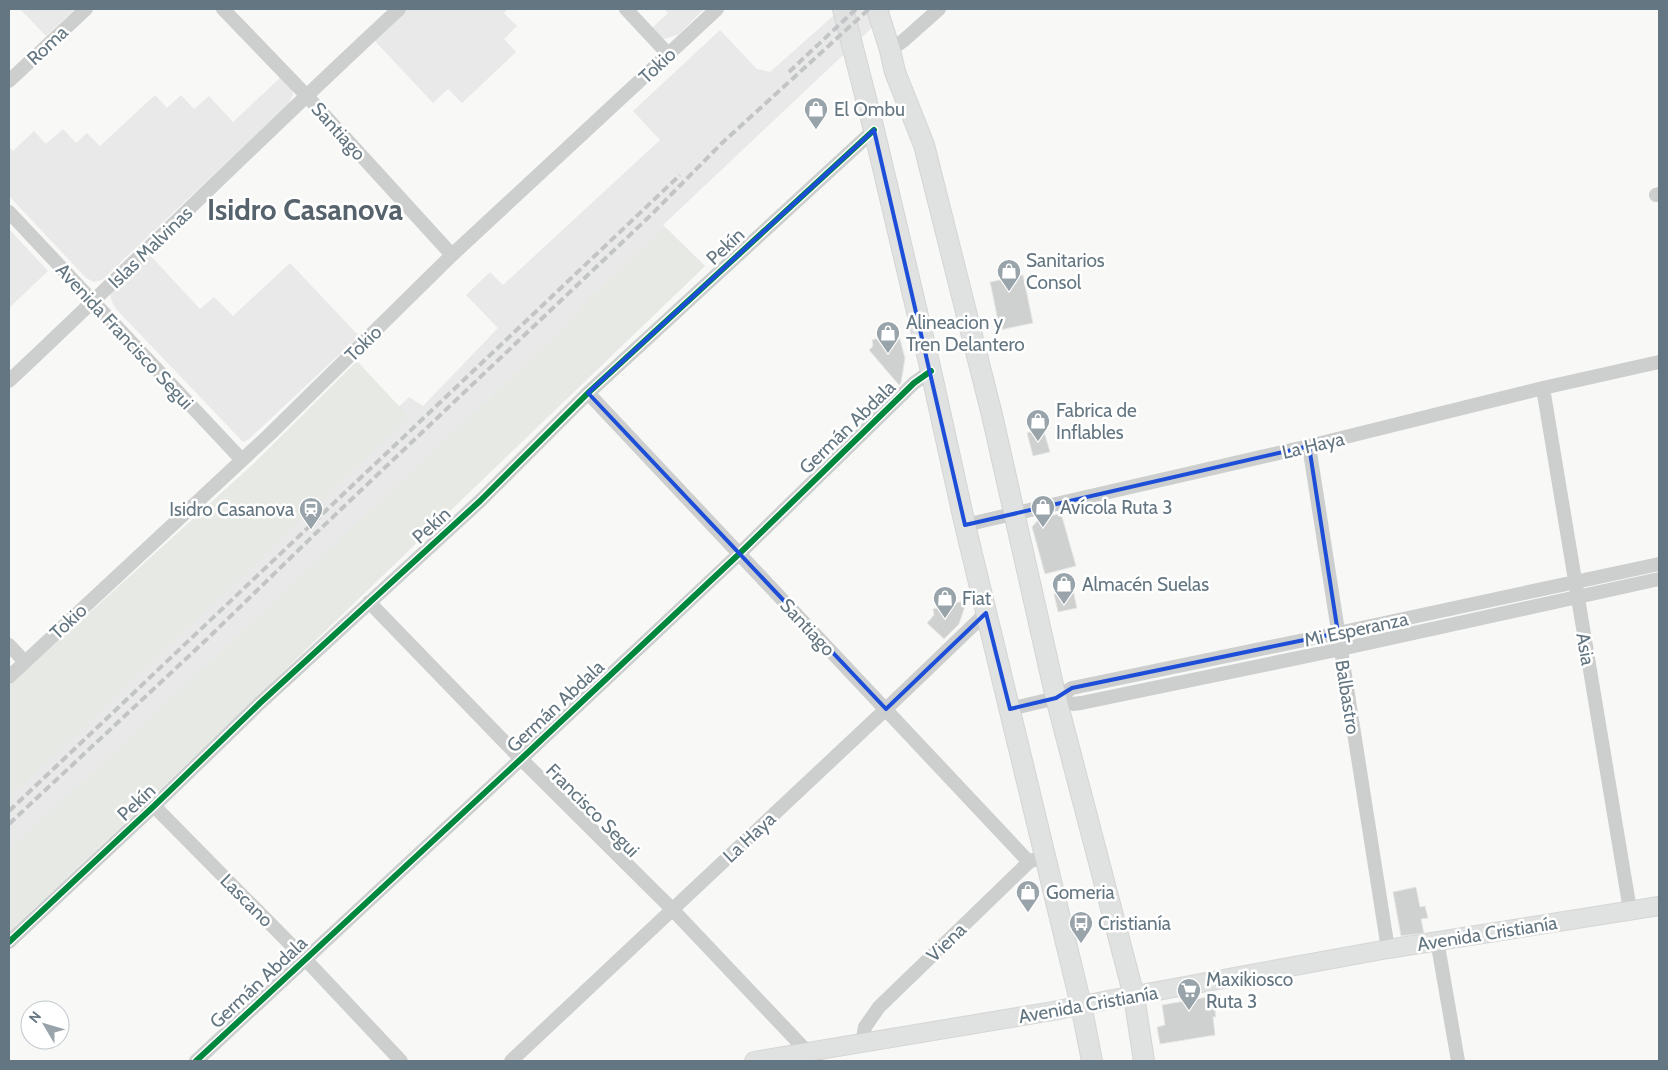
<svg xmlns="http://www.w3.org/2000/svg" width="1668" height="1070" viewBox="0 0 1668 1070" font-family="Cabin,sans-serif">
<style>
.built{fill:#e8e9e8}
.green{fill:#e7eae4}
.building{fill:#cfd1d1;stroke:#e7e7e6}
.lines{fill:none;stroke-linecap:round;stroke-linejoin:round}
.major-casing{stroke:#d5d6d6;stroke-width:20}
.highway-casing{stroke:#d4d5d5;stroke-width:22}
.minor{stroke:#cdcece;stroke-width:14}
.major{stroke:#e0e1e1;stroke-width:18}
.highway{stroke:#e0e1e1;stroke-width:20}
.rail{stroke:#c2c4c5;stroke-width:4;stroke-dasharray:8 4;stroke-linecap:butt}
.cycleway-casing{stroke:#fff;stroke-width:9}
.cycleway{stroke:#00873e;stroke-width:6}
.marked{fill:none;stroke:#1d4ed8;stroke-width:4;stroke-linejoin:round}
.labels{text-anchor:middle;stroke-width:5;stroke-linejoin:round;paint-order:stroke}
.street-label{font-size:19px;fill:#647681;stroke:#fff}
.poi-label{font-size:19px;fill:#647681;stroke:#fff;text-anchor:start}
.town-label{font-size:29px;font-weight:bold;fill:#56636c;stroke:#fff}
</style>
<rect width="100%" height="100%" fill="#f8f8f7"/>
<!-- built -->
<path class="built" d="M20,9h55l-29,27z
M407,9h101l-4,4 13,13 -13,13 12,13 -54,51 -14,-14 -15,14 -59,-63z
M664,9h40l-25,25 -15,5 -4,-1 -9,-9 17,-16z
M841,9h51l-229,216 42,41 -559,537 -137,129v-138l239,-242 161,-155 14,9 75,-78 -32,-33 24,-23 13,13 157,-145 -27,-29 87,-81 37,39 13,3z
M281,77l11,12 1,6 -4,8 -187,177 -8,2 -8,-4 -77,-82v-49l4,4 21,-20 12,13 17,-15 13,14 11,-10 13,13 55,-51 12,13 14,-13 13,14 15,-13 24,26z
M9,229l39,42 -39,37z
M148,253l52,56 14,-12 19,19 57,-53 69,73 -111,104 -5,2 -127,-133 -4,-7 -2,-8 2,-6z"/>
<!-- green -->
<path class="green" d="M665,227l40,39 -559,537 -137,129v-82l95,-88 460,-434 25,-29z
M357,361l52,56 -400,381v-112l243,-221z"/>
<!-- building -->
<path class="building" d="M1023,275l10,48 -33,7 -10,-48z
M898,332l7,26 -4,25 -2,2 -30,-35 4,-4 -1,-6z
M1043,428l7,24 -17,4 -6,-23z
M1061,513l15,53 -31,8 -13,-47 6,-7z
M1073,590l4,18 -19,4 -4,-18z
M967,600l-8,24 -15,15 -17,-16 7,-8 -1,-6z
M1416,887l4,20 5,-1 3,12 -7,1 3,14 -23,3 -8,-44z
M1213,996l3,21h-3l2,18 -55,9 -3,-17 8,-2 -3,-20z"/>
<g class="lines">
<!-- major casing -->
<g class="major-casing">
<path id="major" d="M754,1061l299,-50 55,-11 280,-51 271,-43"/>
</g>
<!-- highway casing -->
<g class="highway-casing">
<path id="highway" d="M843,9l31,121 57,241 34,154 116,480 11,56
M877,9l13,41 5,22 29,73 68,270 64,283 78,298 10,65"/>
</g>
<!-- minor -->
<path class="minor" d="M223,9l83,86 146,160
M626,9l42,45
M890,50l13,-9 36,-32
M9,81l77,-72
M1656,195l3,-1
M9,212l233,248
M9,381c131,-123 258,-250 390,-372
M1543,388l87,522
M588,393l441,469
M1309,446l79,503
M965,525l344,-79 234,-58 116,-26
M369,602l152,157 151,150 144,152
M9,645l16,17
M9,677l260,-242 183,-180 265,-246
M1056,698l17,6 8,-1 260,-54 318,-70
M1010,709l46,-11 16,-10 266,-55 321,-69
M154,806l151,153 96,102
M1437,940l21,121
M9,942l145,-136 106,-103 220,-202 108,-108 286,-263
M862,1043l3,-16 14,-20 150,-145 7,-3
M196,1061l325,-302 218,-205 175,-171 17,-12
M511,1061l375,-352 100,-96"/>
<!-- major -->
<use href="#major" class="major"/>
<!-- highway -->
<use href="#highway" class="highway"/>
<!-- rail -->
<path class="rail" d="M789,72l67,-63
M9,811l671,-636
M9,824l196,-183 110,-107 336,-319 71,-72 147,-134"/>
<!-- cycleway casing -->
<g class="cycleway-casing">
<path id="cycleway" d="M9,942l145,-136 106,-103 220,-202 108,-108 286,-263
M196,1061l325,-302 218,-205 175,-171 17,-12"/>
</g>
<!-- cycleway -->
<use href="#cycleway" class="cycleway"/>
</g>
<!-- marked area -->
<path class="marked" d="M874,130l91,395 344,-79 29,187 -266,55 -16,10 -46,11 -24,-96 -100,96 -298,-316z"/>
<!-- icons -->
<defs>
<g id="shop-pin" transform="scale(1.25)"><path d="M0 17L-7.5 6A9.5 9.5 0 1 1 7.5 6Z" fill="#98a4aa" stroke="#fff"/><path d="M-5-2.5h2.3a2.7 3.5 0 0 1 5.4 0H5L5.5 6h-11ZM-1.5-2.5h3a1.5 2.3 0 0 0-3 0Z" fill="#fff"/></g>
<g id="station-pin" transform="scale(1.25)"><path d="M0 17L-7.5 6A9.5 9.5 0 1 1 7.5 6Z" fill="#98a4aa" stroke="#fff"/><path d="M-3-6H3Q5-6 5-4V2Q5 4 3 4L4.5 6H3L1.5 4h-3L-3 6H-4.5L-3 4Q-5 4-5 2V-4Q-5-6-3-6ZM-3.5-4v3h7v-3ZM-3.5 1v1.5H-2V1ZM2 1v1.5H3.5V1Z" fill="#fff"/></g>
<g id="bus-pin" transform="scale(1.25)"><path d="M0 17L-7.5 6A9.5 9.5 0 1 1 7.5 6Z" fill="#98a4aa" stroke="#fff"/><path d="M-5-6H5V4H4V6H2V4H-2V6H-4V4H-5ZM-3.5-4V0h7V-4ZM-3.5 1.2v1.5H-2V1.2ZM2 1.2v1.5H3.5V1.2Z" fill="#fff"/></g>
<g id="supermarket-pin" transform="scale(1.25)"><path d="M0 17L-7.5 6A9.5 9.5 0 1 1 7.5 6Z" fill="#98a4aa" stroke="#fff"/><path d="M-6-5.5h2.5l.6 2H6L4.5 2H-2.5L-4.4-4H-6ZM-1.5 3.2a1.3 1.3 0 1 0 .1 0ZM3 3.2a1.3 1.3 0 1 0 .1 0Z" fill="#fff"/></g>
</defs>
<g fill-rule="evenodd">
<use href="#shop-pin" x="816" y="109"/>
<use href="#shop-pin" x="1009" y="271"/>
<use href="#shop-pin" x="888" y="333"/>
<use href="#shop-pin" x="1038" y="421"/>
<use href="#shop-pin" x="1043" y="507"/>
<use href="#station-pin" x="311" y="509"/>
<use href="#shop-pin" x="1064" y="584"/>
<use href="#shop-pin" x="945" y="598"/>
<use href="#shop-pin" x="1028" y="892"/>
<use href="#bus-pin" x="1081" y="923"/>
<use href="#supermarket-pin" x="1189" y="990"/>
</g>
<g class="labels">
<!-- street labels -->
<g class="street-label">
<text transform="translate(47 45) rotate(-43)" y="7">Roma</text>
<text transform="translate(657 65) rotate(-43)" y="7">Tokio</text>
<text transform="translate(339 131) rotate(48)" y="7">Santiago</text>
<text transform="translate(725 246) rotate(-43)" y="7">Pekín</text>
<text transform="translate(150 247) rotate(-44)" y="7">Islas Malvinas</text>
<text transform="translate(125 336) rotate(47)" y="7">Avenida Francisco Segui</text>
<text transform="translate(363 343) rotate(-44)" y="7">Tokio</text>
<text transform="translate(847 427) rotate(-44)" y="7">Germán Abdala</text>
<text transform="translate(1313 445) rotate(-13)" y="7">La Haya</text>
<text transform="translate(431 525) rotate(-42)" y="7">Pekín</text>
<text transform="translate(68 621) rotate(-43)" y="7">Tokio</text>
<text transform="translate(808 627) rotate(47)" y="7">Santiago</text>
<text transform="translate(1356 629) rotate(-12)" y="7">Mi Esperanza</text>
<text transform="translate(1586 649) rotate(80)" y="7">Asia</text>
<text transform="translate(1348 697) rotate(81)" y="7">Balbastro</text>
<text transform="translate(555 706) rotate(-43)" y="7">Germán Abdala</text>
<text transform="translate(136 802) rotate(-43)" y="7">Pekín</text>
<text transform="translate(593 810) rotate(45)" y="7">Francisco Segui</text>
<text transform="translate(749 837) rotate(-43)" y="7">La Haya</text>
<text transform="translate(247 900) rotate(45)" y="7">Lascano</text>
<text transform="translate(1487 933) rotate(-9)" y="7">Avenida Cristianía</text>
<text transform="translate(946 942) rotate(-44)" y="7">Viena</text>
<text transform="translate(258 982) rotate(-43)" y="7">Germán Abdala</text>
<text transform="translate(1088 1004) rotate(-10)" y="7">Avenida Cristianía</text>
</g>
<!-- poi labels -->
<g class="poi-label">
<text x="834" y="116">El Ombu</text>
<text x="1026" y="267">Sanitarios<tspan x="1026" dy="22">Consol</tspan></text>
<text x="906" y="329">Alineacion y<tspan x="906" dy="22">Tren Delantero</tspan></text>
<text x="1056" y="417">Fabrica de<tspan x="1056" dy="22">Inflables</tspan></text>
<text x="1060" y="514">Avícola Ruta 3</text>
<text x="294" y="516" text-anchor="end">Isidro Casanova</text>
<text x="1082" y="591">Almacén Suelas</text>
<text x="962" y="605">Fiat</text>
<text x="1046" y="899">Gomeria</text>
<text x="1098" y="930">Cristianía</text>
<text x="1206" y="986">Maxikiosco<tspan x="1206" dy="22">Ruta 3</tspan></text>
</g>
<!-- town labels -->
<g class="town-label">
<text x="305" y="220">Isidro Casanova</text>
</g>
</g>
<!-- border -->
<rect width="1668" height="1070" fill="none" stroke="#647681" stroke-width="20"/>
<!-- north arrow -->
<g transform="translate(45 1025) rotate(308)"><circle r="24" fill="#ffffff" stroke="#c1c8cd"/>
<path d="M0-4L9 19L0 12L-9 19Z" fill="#98a4aa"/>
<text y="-8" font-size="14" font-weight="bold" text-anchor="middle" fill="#647681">N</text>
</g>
</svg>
